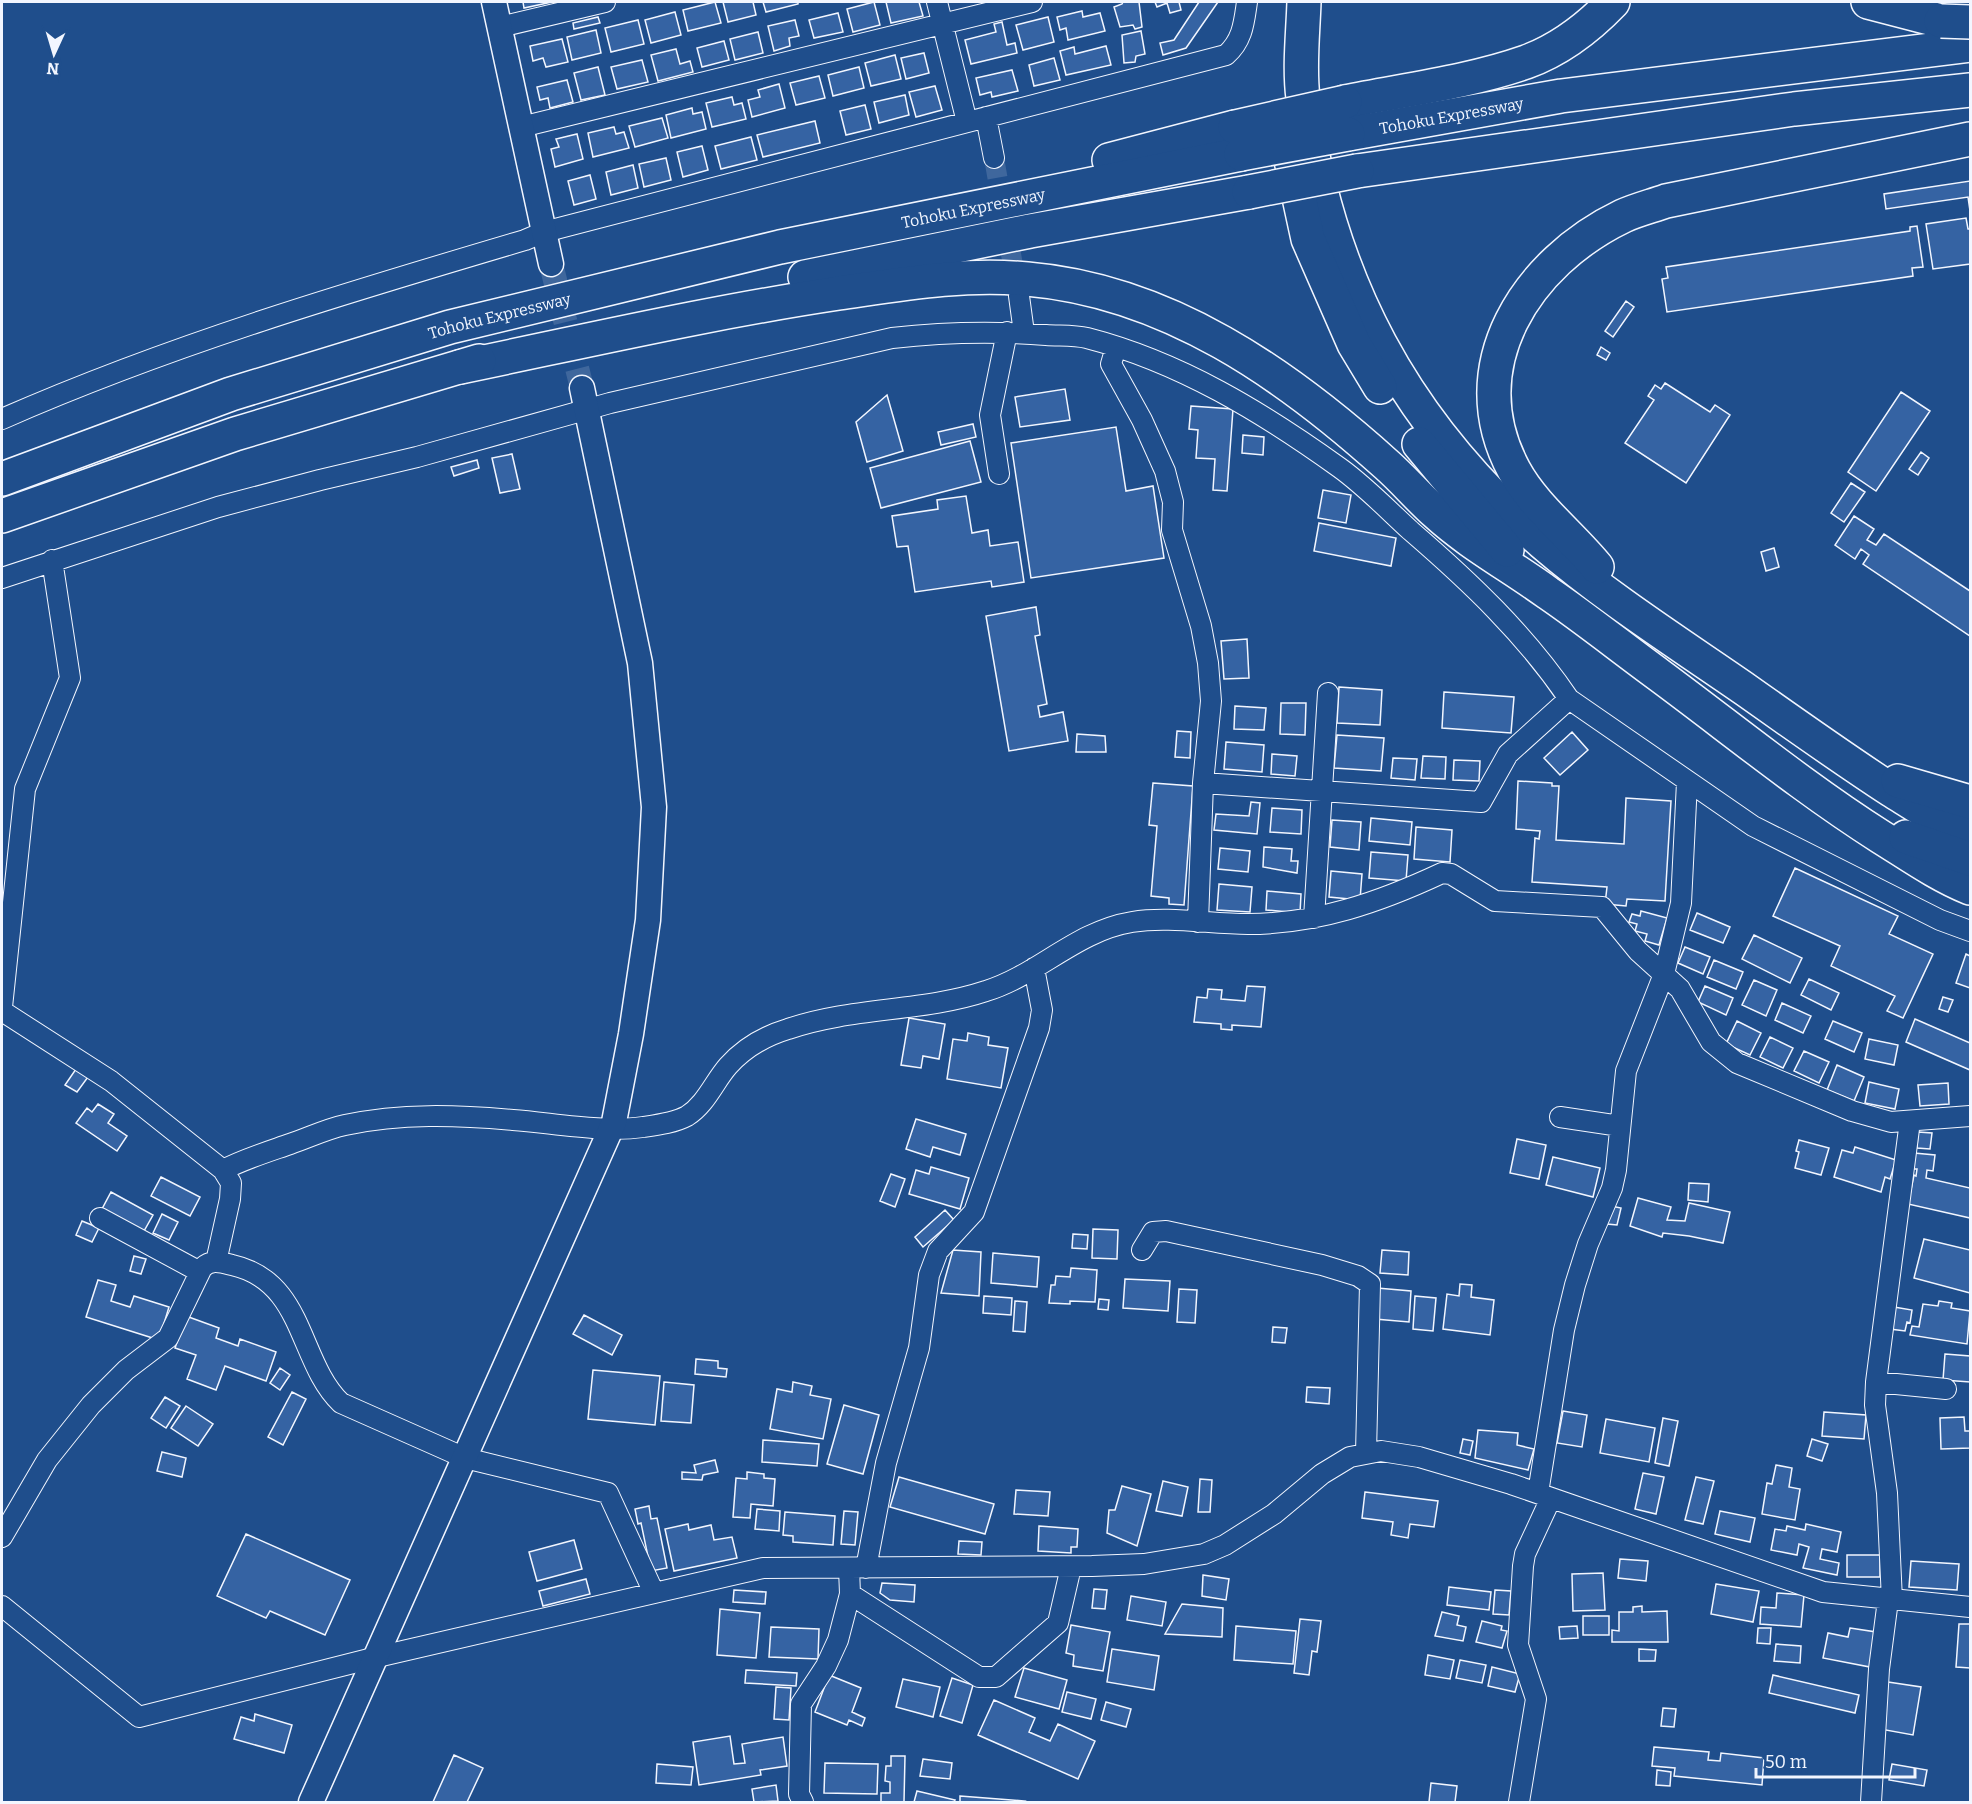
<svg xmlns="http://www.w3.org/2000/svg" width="1972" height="1804" viewBox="0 0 1972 1804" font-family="Bitter,serif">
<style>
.building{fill:#3563a3;stroke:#f2f6ff;stroke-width:1.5}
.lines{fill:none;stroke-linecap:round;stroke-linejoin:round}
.minor-tunnel{stroke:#3f679d;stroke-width:20;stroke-dasharray:20 10;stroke-linecap:butt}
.tertiary-tunnel{stroke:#3f679d;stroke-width:24;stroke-dasharray:24 12;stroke-linecap:butt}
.minor-casing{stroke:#f2f6ff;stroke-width:22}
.tertiary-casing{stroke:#f2f6ff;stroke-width:27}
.motorway-casing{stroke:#f2f6ff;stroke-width:36}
.minor{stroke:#1f4e8c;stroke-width:20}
.tertiary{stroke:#1f4e8c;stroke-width:24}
.motorway{stroke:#1f4e8c;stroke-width:33}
.motorway-bridge-casing{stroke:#f2f6ff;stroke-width:36;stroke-linecap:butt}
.motorway-bridge{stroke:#1f4e8c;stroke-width:33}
.labels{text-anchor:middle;stroke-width:4.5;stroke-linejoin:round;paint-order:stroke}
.street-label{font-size:16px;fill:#f2f6ff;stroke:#1f4e8c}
</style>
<rect width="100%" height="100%" fill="#1f4e8c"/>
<!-- building -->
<path class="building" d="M523,2h29l-28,6z
M715,2l6,21 -33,8 -5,-21z
M723,2h30l3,13 -28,7z
M763,2h35v2l-32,8z
M874,2l6,23 -27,7 -6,-23z
M886,2h33l4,14 -32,7z
M1123,2h16l3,25 -7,2 -2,-4 -13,2 -6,-20 8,-3z
M1155,2h24l2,8 -11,3 -3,-10 -10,4z
M1199,2h19l-32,46 -23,7 -3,-12 14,-3z
M1082,11l1,6 17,-4 5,18 -37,9 -2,-12 -6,2 -3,-13z
M675,12l6,23 -30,8 -6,-23z
M838,13l5,19 -29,6 -5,-18z
M598,17l2,6 -26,6 -1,-6z
M1048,17l6,25 -31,8 -7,-25z
M638,20l6,24 -33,8 -6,-24z
M795,20l4,16 -10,2 1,8 -16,5 -6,-25z
M1002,22l5,23 8,-2 2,10 -46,11 -6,-24 31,-8 -2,-8z
M596,30l5,23 -29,7 -5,-23z
M1141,31l4,23 -9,2 -1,6 -11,1 -2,-28z
M758,32l5,21 -28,7 -5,-21z
M562,39l6,23 -22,5 -3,-9 -10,3 -3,-15z
M724,41l5,19 -27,7 -5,-19z
M1106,46l5,19 -45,10 -6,-24 14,-4 1,7z
M676,49l4,15 10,-3 3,11 -35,9 -7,-26z
M924,53l5,20 -23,6 -5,-21z
M895,55l6,24 -30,7 -6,-23z
M1054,58l6,22 -26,6 -5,-21z
M642,60l6,22 -31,7 -6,-22z
M598,67l7,28 -24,5 -7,-27z
M859,67l5,21 -31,8 -5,-21z
M1012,70l6,21 -26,6 -1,-5 -11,3 -4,-17z
M819,76l6,22 -29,7 -6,-22z
M567,80l6,22 -23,6 -2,-10 -8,2 -3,-13z
M779,84l6,24 -33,9 -4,-17 12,-3 -2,-7z
M935,86l7,24 -26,7 -7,-25z
M905,95l4,20 -30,8 -5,-21z
M732,97l2,8 8,-2 4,16 -34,8 -6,-24z
M865,105l6,24 -25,6 -6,-24z
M692,108l1,6 9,-2 4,17 -35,9 -5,-23z
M662,118l6,20 -33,9 -6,-21z
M815,121l5,22 -57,14 -6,-22z
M614,127l2,7 8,-2 5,16 -36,9 -5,-24z
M577,134l6,25 -28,8 -4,-18 8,-2 -3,-8z
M751,137l6,23 -36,9 -6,-23z
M702,146l6,24 -25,7 -6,-25z
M666,158l5,22 -27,7 -5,-23z
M633,165l5,23 -27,7 -5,-23z
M590,175l6,24 -22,6 -6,-24z
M1970,181v30l-2,-14 -82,12 -2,-15z
M1966,218l2,11h2v35l-37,5 -7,-45z
M1917,226l6,41 -11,1 1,8 -246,36 -5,-33 6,-1 -2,-11 244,-36v-4z
M1626,301l8,6 -21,30 -8,-6z
M1601,347l9,6 -4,7 -9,-5z
M1665,383l45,29 5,-7 15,10 -44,68 -61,-40 29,-43 -6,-4 7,-11 6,4z
M1065,389l5,31 -50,7 -5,-30z
M1901,392l29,19 -54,80 -28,-19z
M887,395l16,56 -36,11 -11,-40z
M1191,406l42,3 -6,82 -14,-1 2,-31 -19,-1 2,-28 -9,-1z
M973,424l3,13 -35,8 -3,-13z
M1116,427l10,64 27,-5 11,72 -133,20 -20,-135z
M1243,435l21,2 -1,18 -21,-2z
M970,441l11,41 -100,26 -11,-40z
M1921,452l8,6 -11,17 -9,-6z
M512,454l8,35 -20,4 -8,-35z
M477,460l2,8 -25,8 -3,-9z
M1851,483l14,9 -21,30 -13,-9z
M1323,490l28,5 -5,28 -28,-5z
M966,496l6,37 16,-3 2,16 28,-4 6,40 -32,5 -1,-6 -76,11 -7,-46 -11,1 -5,-31 46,-7 -1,-9z
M1854,516l20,13 -7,11 9,5 8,-11 86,57v45l-107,-72 6,-9 -8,-6 -6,10 -20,-14z
M1319,523l77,15 -5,28 -77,-15z
M1774,548l5,19 -13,4 -5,-19z
M1036,607l4,28 -5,1 12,68 -9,2 2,11 23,-5 5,29 -59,10 -23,-135z
M1247,639l2,39 -25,1 -3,-38z
M1339,687l43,3 -2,35 -43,-2z
M1444,692l70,5 -3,36 -69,-5z
M1281,703h25l-1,32 -25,-1z
M1235,706l31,2 -2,22 -30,-1z
M1177,731l14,1 -1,26 -15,-1z
M1572,732l16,18 -28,25 -16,-17z
M1077,734l28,2 1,16h-30z
M1337,735l47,3 -3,33 -47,-3z
M1226,742l38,3 -2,27 -38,-3z
M1272,754l25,2 -2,20 -24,-2z
M1423,756l23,1 -1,22 -24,-1z
M1393,758l24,1 -2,21 -24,-2z
M1454,760l26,1 -1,20 -26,-1z
M1518,781l34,2v3h7l-3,54 68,4 2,-46 45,3 -6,100 -38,-2 -1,7 -21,-2 2,-17 -75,-5 3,-44 4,1 1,-8 -24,-2z
M1153,783l40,3 -9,119 -15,-1v-6l-18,-2 6,-70 -8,-1z
M1251,802l9,1 -3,31 -43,-4 2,-16 33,2z
M1272,808l30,2 -1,24 -31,-2z
M1371,818l41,4 -2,23 -41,-4z
M1332,820l29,2 -2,28 -29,-3z
M1416,827l36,3 -2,32 -36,-3z
M1264,847l28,2 -1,12h7l-1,12 -34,-6z
M1220,848l30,3 -2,21 -30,-3z
M1371,852l37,3 -2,26 -37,-3z
M1795,868l103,48 -9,18 44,20 -30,64 -16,-7 8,-15 -64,-30 9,-20 -67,-30z
M1331,871l31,3 -2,26 -31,-3z
M1219,884l33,3 -2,25 -33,-2z
M1267,891l34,3 -1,19 -34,-3z
M1641,911l26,7 -8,27 -14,-4 2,-7 -12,-3 2,-7 -8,-2 3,-8 8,2z
M1697,913l33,14 -7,16 -33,-13z
M1754,935l48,23 -12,25 -48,-24z
M1685,947l25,10 -7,17 -25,-11z
M1966,954l4,2v32l-14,-5z
M1714,960l29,12 -7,17 -29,-12z
M1809,979l30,14 -8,17 -30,-15z
M1754,980l23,10 -11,26 -24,-11z
M1247,986l18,1 -4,40 -29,-2v5l-11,-1v-5l-27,-2 3,-25 10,1 1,-9 14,1 -1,9 24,2z
M1705,986l28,12 -7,17 -28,-13z
M1943,997l10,3 -5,12 -9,-3z
M1782,1003l29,13 -8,17 -28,-13z
M909,1018l36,6 -6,35 -16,-3 -2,12 -20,-3z
M1915,1019l55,24v27l-64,-28z
M1737,1021l24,12 -11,22 -24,-11z
M1833,1021l29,12 -8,19 -29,-13z
M968,1033l21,4 -1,8 20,3 -7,40 -54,-9 6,-40 14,2z
M1770,1037l23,11 -10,20 -23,-11z
M1869,1039l29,6 -4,20 -29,-6z
M1804,1051l25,11 -10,21 -25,-12z
M1837,1065l27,12 -10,24 -27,-11z
M76,1069l12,8 -11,15 -12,-7z
M1869,1082l30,7 -4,20 -30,-6z
M1948,1083l1,21 -29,2 -2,-21z
M98,1104l16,10 -6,9 19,13 -10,15 -41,-28 11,-15 5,4z
M916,1119l50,15 -6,21 -27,-8 -3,10 -24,-8z
M1918,1132l14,1 -2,16 -13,-1z
M1517,1139l29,6 -7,34 -29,-6z
M1799,1140l30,8 -8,27 -26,-7 4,-16 -3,-1z
M1855,1147l41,13 -6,19 -5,-2 -4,15 -47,-15 8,-27 11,3z
M1914,1153l21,2 -2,16 -6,-1 -1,8 44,10v30l-62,-14 6,-29 2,1 1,-7h-4z
M1553,1157l47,11 -7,29 -47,-12z
M931,1167l38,11 -9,31 -51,-15 7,-24 13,4z
M891,1174l14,5 -10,28 -15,-6z
M161,1177l39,20 -10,19 -39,-20z
M1689,1183l20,1 -1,18 -20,-2z
M111,1192l42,23 -9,16 -42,-22z
M1638,1198l33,9 -4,13 18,1 4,-18 41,9 -7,31 -34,-7 -26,-3 -1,4 -32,-11z
M1611,1206l10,2 -4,17 -10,-1z
M945,1210l9,10 -31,27 -8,-10z
M162,1214l16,8 -9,18 -16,-7z
M82,1221l17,7 -7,14 -16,-7z
M1093,1229l25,1 -1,29 -25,-1z
M1073,1234l15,1 -1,14 -15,-1z
M1924,1239l46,11v43l-56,-15z
M953,1250l28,2 -2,44 -38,-3z
M1382,1250l27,2 -1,23 -28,-2z
M993,1253l46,4 -2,30 -46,-4z
M134,1256l12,3 -5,15 -11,-3z
M1071,1268l26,2 -2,32 -25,-1v3l-21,-1 2,-18h4l1,-9 14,1z
M1125,1279l45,2 -2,30 -45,-3z
M98,1280l18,5 -5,16 19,6 4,-11 35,11 -10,33 -73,-23z
M1460,1284l12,1 -1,12 23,3 -4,35 -47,-6 4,-35 12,2z
M1377,1288l34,3 -2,31 -34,-3z
M1179,1289l18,1 -2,33 -18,-1z
M984,1296l28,2 -1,17 -28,-2z
M1415,1296l21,2 -3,33 -20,-2z
M1099,1299l10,1 -1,10 -10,-1z
M1015,1301l12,1 -2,30 -12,-1z
M1939,1301l13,2 -1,5 19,3 -3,33 -57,-9 2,-9 7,1 4,-23 15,2z
M1894,1307l18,3 -2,13 -3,-1 -2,9 -15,-2z
M584,1315l38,20 -10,20 -39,-21z
M186,1316l33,12 -3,10 22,8 2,-7 36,13 -10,29 -41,-15 -9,24 -29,-11 9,-24 -21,-7z
M1273,1327l14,1 -2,15 -13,-1z
M1945,1354l25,2v26l-27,-2z
M696,1359l22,2v7l9,1 -1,8 -31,-3z
M280,1368l10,7 -10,15 -10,-7z
M593,1370l67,6 -5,49 -67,-6z
M664,1382l30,3 -3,38 -30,-2z
M793,1382l19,4 -2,9 21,4 -8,40 -53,-10 7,-40 15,3z
M1307,1387l23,1 -1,16 -23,-2z
M292,1392l14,7 -23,46 -15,-8z
M165,1397l15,9 -14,22 -15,-10z
M844,1405l35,10 -16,59 -36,-10z
M186,1406l27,18 -15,22 -27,-18z
M1563,1411l24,4 -5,32 -25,-4z
M1824,1412l42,3 -2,24 -42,-3z
M1964,1417l1,14h5v17l-29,1 -1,-31z
M1663,1418l15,3 -9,45 -14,-3z
M1606,1419l49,9 -6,34 -49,-9z
M1478,1430l40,3 -1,12 17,4 -6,21 -53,-12z
M1463,1439l10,2 -3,14 -10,-2z
M1812,1439l16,5 -6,17 -15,-5z
M763,1440l56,4 -2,22 -55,-4z
M162,1452l24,6 -4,19 -25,-6z
M715,1460l3,12 -15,3 -1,5 -20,-1v-7l14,1 -2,-8z
M1776,1465l16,3 -3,19 11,2 -5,31 -33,-6 5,-31 5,1z
M747,1472l17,2v4l11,1 -2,27 -22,-2 -1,14 -17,-1 3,-39 11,1z
M1643,1473l21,4 -8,37 -21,-5z
M899,1477l95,27 -9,30 -95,-27z
M1696,1477l18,4 -11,43 -18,-4z
M1200,1479l12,1 -2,32h-12z
M1163,1481l25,6 -6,29 -26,-5z
M1122,1486l29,8 -14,52 -30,-13 2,-23h6z
M1016,1490l34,2 -2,24 -34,-2z
M1365,1492l73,9 -4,26 -24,-3 -2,14 -17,-3 2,-13 -31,-4z
M649,1506l2,13 6,-1 10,50 -16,3 -10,-48 -3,1 -3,-15z
M757,1509l23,2 -1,20 -24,-2z
M844,1511l14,1 -3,33 -14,-1z
M1720,1511l35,7 -5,24 -35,-8z
M785,1512l50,4 -2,29 -40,-3v-6l-10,-1z
M688,1524l1,6 22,-5 3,15 18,-3 5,21 -63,13 -9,-42z
M1806,1524l35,8 -4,20 -15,-3 -2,10 19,4 -2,12 -34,-7 6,-21 -10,-3 -2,11 -26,-5 4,-21 11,2 1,-5 18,4z
M1039,1526l39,3 -1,18h-6v6l-33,-2z
M246,1534l104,46 -25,55 -55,-24 -4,7 -49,-22z
M574,1540l8,29 -45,12 -8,-29z
M959,1541l23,1 -1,13 -23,-1z
M1847,1555h33v22h-33z
M1620,1559l28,2 -2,20 -28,-3z
M1911,1561l48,3 -2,26 -48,-3z
M1603,1573l2,37 -32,1 -1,-37z
M1203,1575l26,4 -3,21 -24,-4z
M586,1579l4,15 -47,12 -4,-15z
M882,1583l33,2 -1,17 -24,-2 -10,-7z
M1716,1584l43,7 -6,31 -42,-8z
M1449,1587l42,5 -2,18 -42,-5z
M1094,1589l13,1 -2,19 -13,-1z
M734,1590l32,2 -1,12 -32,-2z
M1495,1590l16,1 -2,24 -16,-1z
M1777,1593l27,2 -3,32 -41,-3 1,-17 15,1z
M1131,1596l35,6 -4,24 -35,-6z
M1182,1604l41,4 -1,29 -57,-3z
M1642,1606v6l25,-1 1,31h-56v-12l7,1v-19h14v-5z
M720,1609l40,4 -4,45 -39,-3z
M1442,1612l17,4 -2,9 9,2 -3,14 -28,-5z
M1583,1616h26v19h-26z
M1300,1619l21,2 -4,31 -5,-1 -3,24 -15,-2z
M1482,1621l20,5 -1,4 6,1 -5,17 -26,-6z
M1959,1624h11v44l-14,-1z
M1071,1625l39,7 -7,39 -30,-5 1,-11 -8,-2z
M1236,1626l60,5 -3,33 -59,-4z
M1577,1626l1,12 -18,1 -1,-12z
M771,1627l48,2 -1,30 -49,-2z
M1758,1628h13l-1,16 -13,-1z
M1850,1628l26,4 -6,35 -47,-9 5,-25 20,4z
M1776,1644l25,2 -1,17 -26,-2z
M1112,1649l47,7 -5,34 -47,-8z
M1639,1649l17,1 -1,11h-16z
M1428,1655l26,5 -4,19 -25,-4z
M1460,1660l26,5 -4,18 -26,-5z
M1492,1667l28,7 -5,18 -27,-6z
M1024,1668l43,12 -8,29 -44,-12z
M746,1670l51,3 -1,13 -51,-3z
M829,1675l32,13 -9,24 13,6 -3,8 -13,-6 -2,5 -32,-13z
M1773,1675l86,20 -4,18 -86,-20z
M952,1678l21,7 -11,38 -22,-7z
M903,1679l37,8 -7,30 -37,-10z
M1888,1682l33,5 -8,48 -33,-6z
M776,1687l15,1 -2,32 -15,-1z
M1067,1692l29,7 -5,20 -29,-7z
M994,1700l41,18 -6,14 21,9 8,-17 37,17 -17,38 -100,-44z
M1106,1702l25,7 -5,18 -25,-7z
M1663,1708l13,1 -2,18 -13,-1z
M255,1714l37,11 -8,28 -50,-14 7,-22 13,4z
M730,1736l4,28 11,-1 -3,-19 41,-7 4,29 -27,4 1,5 -62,10 -6,-43z
M1654,1747l55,5 -1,8 12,1 1,-8 43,5 -2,27 -88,-9 1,-8 -23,-2z
M454,1755l29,13 -16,34h-34z
M891,1756h14l-1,46h-23v-9h9v-11l-5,-1 1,-15h5z
M923,1759l29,4 -2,16 -30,-3z
M825,1763l53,1 -1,30 -53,-1z
M657,1764l36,3 -2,18 -35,-2z
M1892,1764l35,6 -3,16 -35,-6z
M1657,1770l14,2 -1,14 -14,-1z
M1431,1783l26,3 -2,16h-26z
M776,1785l2,16 -24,1 -2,-13z
M917,1791l38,9 -1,2h-40z
M960,1796l65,5 -1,1h-64z"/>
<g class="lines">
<!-- minor-tunnel -->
<path class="minor-tunnel" d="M994,158l23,130"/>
<!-- tertiary-tunnel -->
<path class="tertiary-tunnel" d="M551,264l31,124"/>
<!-- minor casing -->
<g class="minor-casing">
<path id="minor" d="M937,2l30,120
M500,27l105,-25
M986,117l8,41
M521,127l511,-125
M1019,296l5,37
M1116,347l-5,17 31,56 23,51 8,31 -1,28 29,96 7,37 3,38 -8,82 -5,139
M2,419c168,-74 347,-127 523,-179l19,-8 682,-177c17,-15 18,-33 21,-53
M999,474l-9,-59 17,-83
M2,578l216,-71 102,-27 97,-23 193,-54 282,-65c52,-6 102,-7 154,-3 13,1 28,0 41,3 93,24 175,74 253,130 25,18 48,42 71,63 59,51 114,103 158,168l184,127 187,94 30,11
M1203,783l278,19 27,-48 61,-55
M1314,918l14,-225
M2,1007l23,-218 45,-111 -18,-118
M2,1011l109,70 112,89 8,13 -1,16 -14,63
M1560,1117l60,9
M223,1170c21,-11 44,-18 67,-26 18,-6 36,-15 55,-19 57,-12 111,-10 168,-5 40,3 91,13 130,7 14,-2 31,-4 44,-11 19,-12 27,-34 41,-50 16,-18 37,-30 60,-37 64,-22 135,-17 198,-38 52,-16 90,-60 146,-69 37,-6 78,2 116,2 69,0 132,-22 194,-51l9,1 44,27 107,6 36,44 42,38 31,53 26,21 115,48 39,11 79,-6
M100,1218l100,54
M1142,1250l11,-18 13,-1 156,34 36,11 12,8 -4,169
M1876,1382l70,7
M1538,1493l26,-163 11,-45 13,-41 24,-56 4,-18 10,-99 38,-97 17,-71 6,-121
M2,1537l45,-77 44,-55 35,-35 42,-32 34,-70c9,-9 18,-6 30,-3 73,16 66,97 109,138l124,55 143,35 46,100
M849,1568l1,26 129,83h17l62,-54 13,-56
M866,1568l20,-105 33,-115 10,-73 9,-24 36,-39 65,-184 3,-18 -8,-42
M1892,1600l-5,-107 -12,-88 1,-23 34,-261
M2,1606l137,111 238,-60 386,-89 329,-2 52,-2 60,-10 21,-9 49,-31 48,-40 28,-17 31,-6 38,6 92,27 312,108 147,15
M803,1802l-4,-8 2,-90 25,-38 12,-26 12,-46
M1519,1802l17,-103 -18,-54 5,-79 2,-12 26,-56
M1871,1802l8,-133 9,-69"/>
</g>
<!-- tertiary casing -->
<g class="tertiary-casing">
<path id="tertiary" d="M494,2l57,262
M311,1802l303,-680 17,-88 17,-114 6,-113 -14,-144 -58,-275"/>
</g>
<!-- motorway casing -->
<g class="motorway-casing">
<g id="motorway">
<path d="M1304,2c-1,31 -5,65 -1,96 25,182 101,325 240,445 63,54 135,100 203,147 48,34 96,68 145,100 26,16 51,33 79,44"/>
<path d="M1868,2l73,19"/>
<path d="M1345,102c59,-12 124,-20 181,-40 33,-12 63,-35 87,-60"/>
<path d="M1282,119l26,120 46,105 26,43"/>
<path id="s1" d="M1348,134l213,-38 409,-51"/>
<path d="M1109,160l126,-33"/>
<path d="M1357,171l437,-62 176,-19"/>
<path d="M805,277l225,-46 219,-39"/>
<path d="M460,367c126,-26 252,-55 379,-74 63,-9 125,-20 188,-14 141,12 259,95 360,186 17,15 32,33 49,48 34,31 75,53 112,80 38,26 74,55 111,82 73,54 145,113 222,162 29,18 57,38 89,51"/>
<path d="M1419,444l88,106"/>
<path id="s2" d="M2,479l229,-85 219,-67 330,-80 461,-93"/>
<path d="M2,516l233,-82 244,-73"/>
<path d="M1597,567c-26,-32 -63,-60 -83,-97 -56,-104 13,-208 109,-254 13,-6 29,-10 43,-15l304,-62"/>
<path d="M1898,781l72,21"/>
<path d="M1906,837l64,22"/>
</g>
</g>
<!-- minor -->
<use href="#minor" class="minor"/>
<!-- tertiary -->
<use href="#tertiary" class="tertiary"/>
<!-- motorway -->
<use href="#motorway" class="motorway"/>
<!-- motorway-bridge casing -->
<g class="motorway-bridge-casing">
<path id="motorway-bridge" d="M1941,21l29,1
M1235,127l110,-25
M1241,154l107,-20
M1249,192l108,-21"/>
</g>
<!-- motorway-bridge -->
<use href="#motorway-bridge" class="motorway-bridge"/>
</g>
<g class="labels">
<!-- street labels -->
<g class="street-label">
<text dy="6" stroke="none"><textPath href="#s1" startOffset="105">Tohoku Expressway</textPath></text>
<text dy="6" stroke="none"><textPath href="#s2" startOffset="1010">Tohoku Expressway</textPath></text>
<text dy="6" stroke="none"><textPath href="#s2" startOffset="524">Tohoku Expressway</textPath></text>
</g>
</g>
<!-- border -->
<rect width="1972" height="1804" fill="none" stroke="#f2f6ff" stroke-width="6"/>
<!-- north arrow -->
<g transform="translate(54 54) rotate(184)" stroke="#1f4e8c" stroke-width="4.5" paint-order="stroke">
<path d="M0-4.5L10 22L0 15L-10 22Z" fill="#f2f6ff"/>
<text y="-9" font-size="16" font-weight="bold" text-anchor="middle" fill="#f2f6ff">N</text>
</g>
<!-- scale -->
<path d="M1756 1768v9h159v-9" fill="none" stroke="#f2f6ff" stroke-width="3"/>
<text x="1765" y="1768" font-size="18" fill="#f2f6ff" stroke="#1f4e8c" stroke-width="4.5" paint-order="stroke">50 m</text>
</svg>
